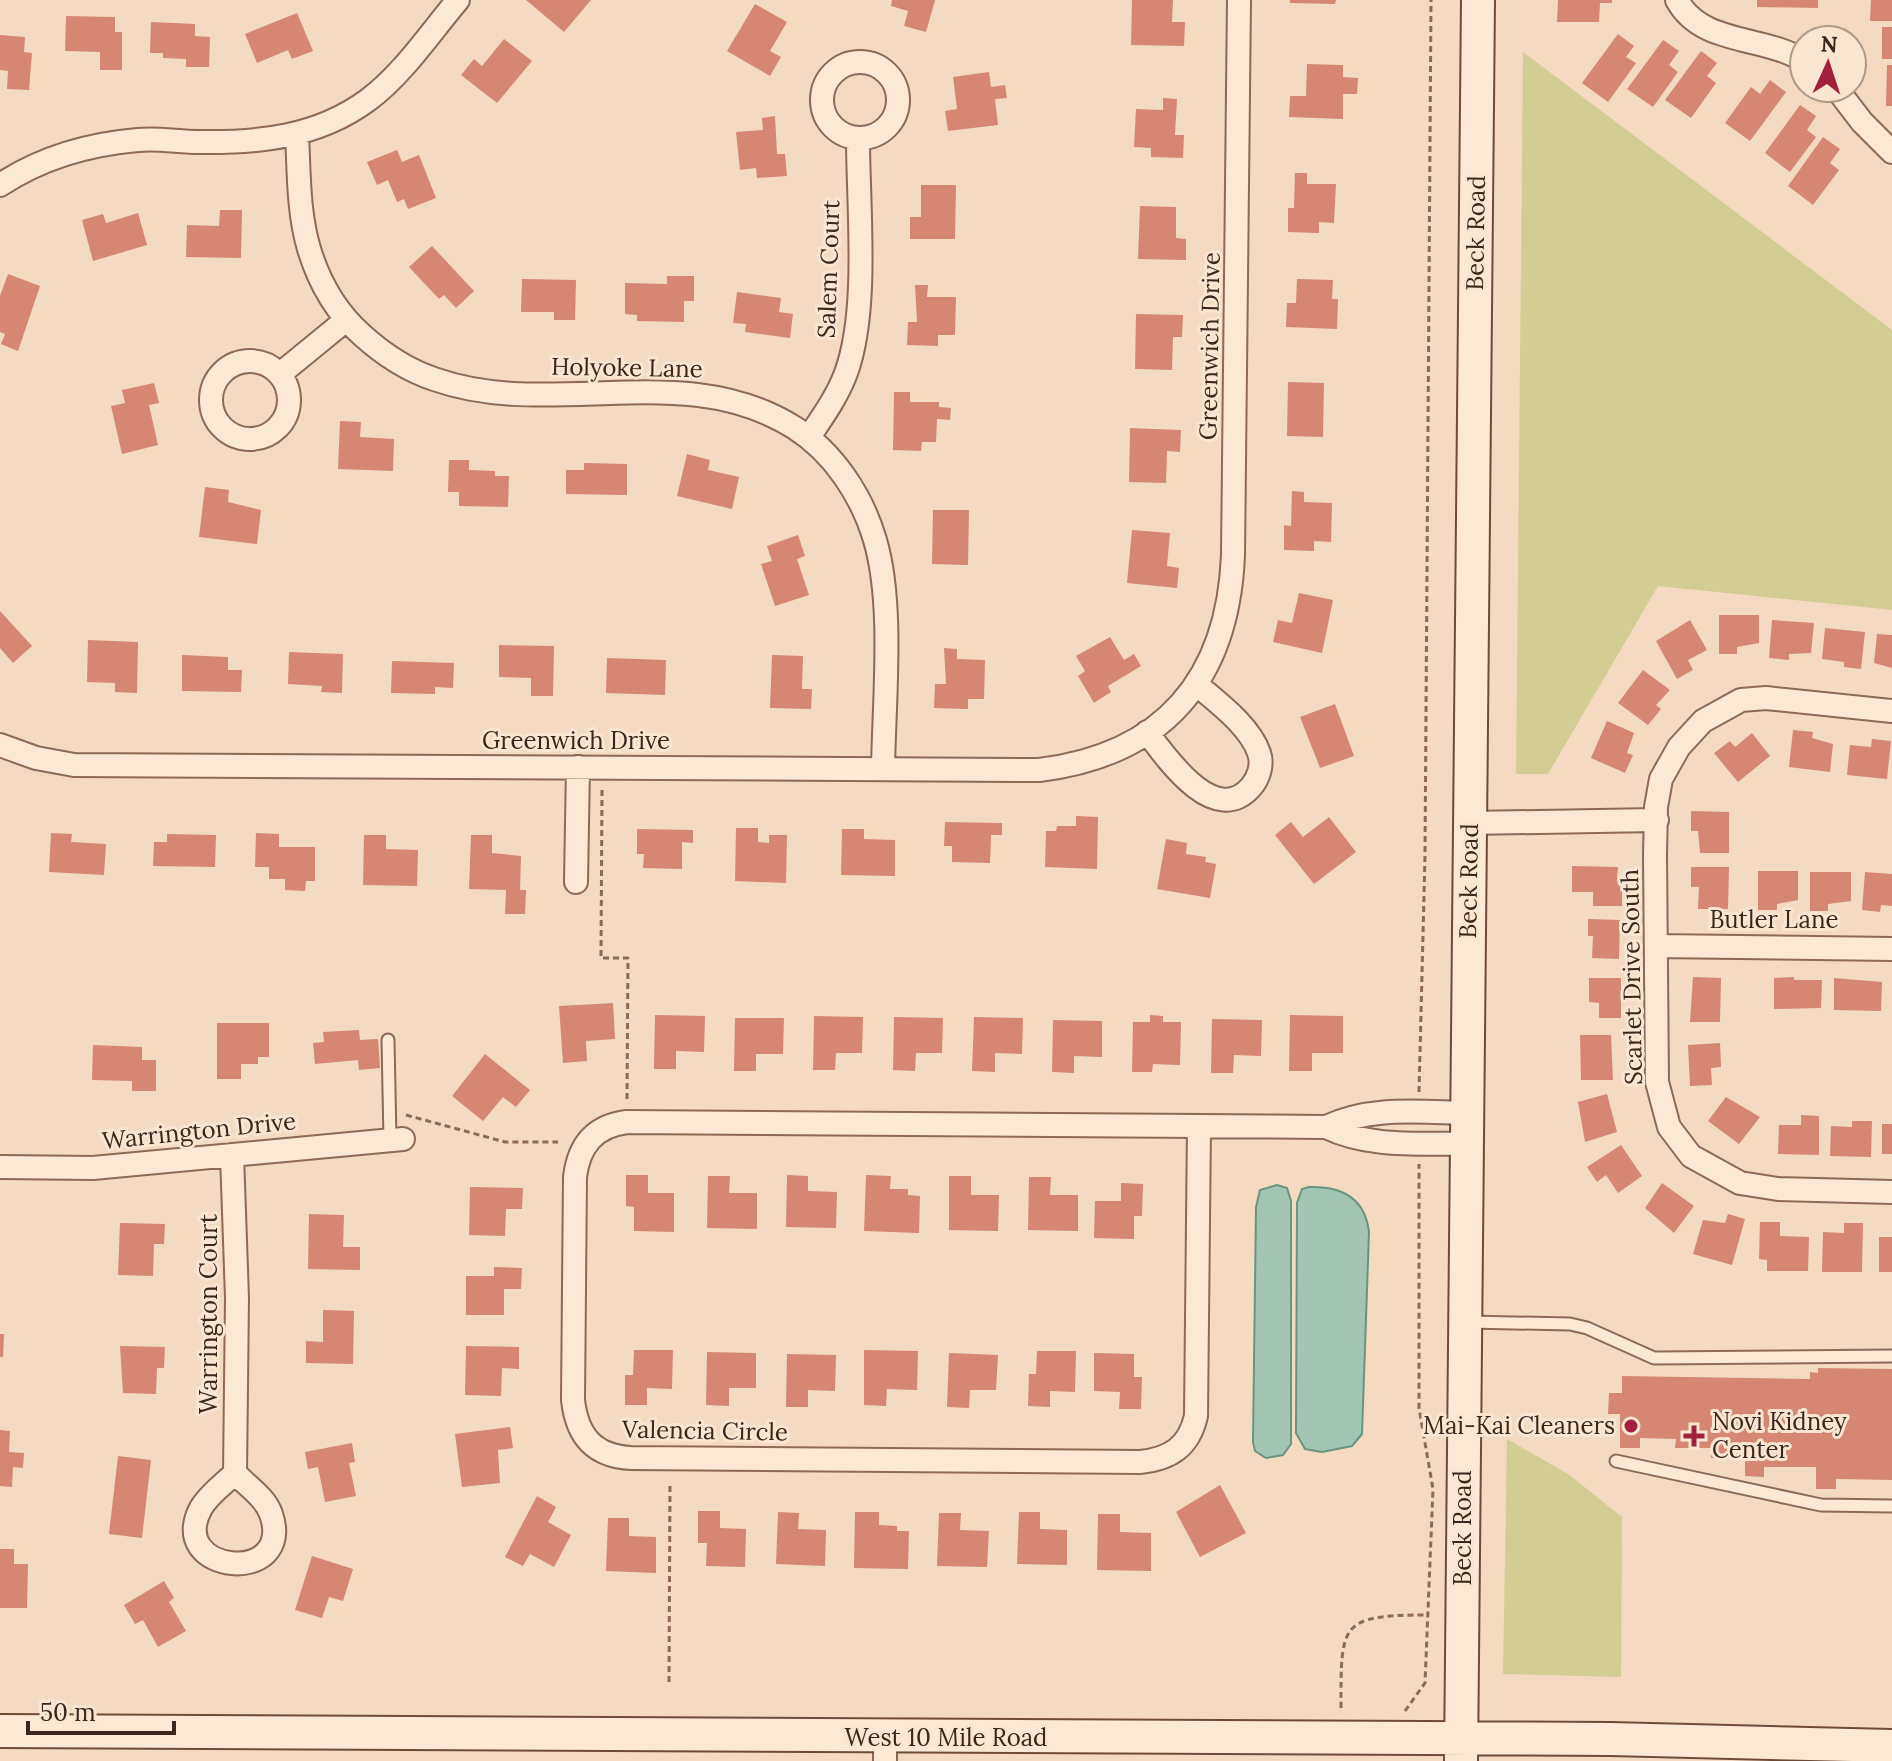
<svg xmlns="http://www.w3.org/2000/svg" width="1892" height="1761" viewBox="0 0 1892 1761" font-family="Lora,serif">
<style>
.green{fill:#d2cd93}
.water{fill:#a4c4b4;stroke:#699481;stroke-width:2}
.building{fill:#d58772}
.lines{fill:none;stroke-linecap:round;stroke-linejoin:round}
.lane-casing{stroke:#8e6956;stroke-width:15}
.street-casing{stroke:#8e6956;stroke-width:26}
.secondary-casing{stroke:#704a39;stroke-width:36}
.path{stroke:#8e6956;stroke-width:3;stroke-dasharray:6 4;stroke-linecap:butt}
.lane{stroke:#fce9d5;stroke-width:11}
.street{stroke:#fce9d5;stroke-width:22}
.secondary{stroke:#fce9d5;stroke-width:32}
.poi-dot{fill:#a41f3b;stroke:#f9e6d1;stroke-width:3}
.labels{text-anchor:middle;stroke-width:6;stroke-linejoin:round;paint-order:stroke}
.street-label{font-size:24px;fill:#3c251c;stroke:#f9e6d1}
.poi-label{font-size:24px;fill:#3c251c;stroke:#f9e6d1;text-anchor:start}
</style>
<rect width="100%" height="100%" fill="#f3dac1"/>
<!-- green -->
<path class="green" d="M1523,52l369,278v280l-234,-24 -110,188h-32z
M1507,1439l61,35 54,43 -1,160 -118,-3z"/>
<!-- water -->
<path class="water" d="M1277,1185l10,3 4,13v243l-8,11 -17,3 -11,-7 -2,-9 3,-235 4,-17z
M1309,1187c32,-1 56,11 60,45l-7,202 -10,12 -30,6 -17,-3 -9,-16 1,-230 5,-14z"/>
<!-- building -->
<path class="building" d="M526,0h65l-27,32z
M892,0h43l-9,32 -22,-6 4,-15 -17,-5z
M1132,0h41l-1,22h13l-1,24 -53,-1z
M1290,0h46l-1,4 -45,-1z
M1558,0h54v3h-12l-1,19h-42z
M1757,0h61v8l-61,-1z
M1871,0h21v21h-22z
M755,4l32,18 -17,29 11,6 -11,19 -43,-25z
M297,13l16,38 -21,8 -4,-9 -31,13 -12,-29z
M66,16l49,1v15h7v38h-22v-18l-35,-1z
M151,22l44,2v12l15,1 -1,30h-23v-8l-23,-1v-5h-13z
M1882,27h10v32h-10z
M1618,34l16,12 -8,11 10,6 -28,39 -26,-19z
M0,35l25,2 -1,15 8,1 -3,37 -22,-1 1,-18 -8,-1z
M504,39l28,22 -35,42 -36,-28 13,-16 8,7z
M1663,40l16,11 -10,14 9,7 -25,35 -26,-18z
M1701,51l16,12 -10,13 9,7 -25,35 -26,-18z
M1307,64l36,1v12l15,1 -1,16h-14v25l-54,-2 1,-21h16z
M1887,65h5v41h-6z
M989,72l2,15 14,-2 2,13 -12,1 3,26 -50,6 -3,-20 12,-2 -4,-32z
M1770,80l16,12 -36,49 -25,-18 26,-36 9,7z
M1163,98l14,1 -2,36h9l-1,23 -32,-1v-9l-17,-1 2,-38 27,1z
M1800,105l16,11 -9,14 9,7 -26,35 -25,-19z
M775,116l2,38h8l2,22 -30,2 -1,-10 -16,2 -4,-38 27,-2 -1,-12z
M1823,137l17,12 -10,14 9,7 -26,35 -25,-19z
M397,150l5,12 17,-7 17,43 -28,11 -4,-10 -7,3 -9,-22 -11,5 -10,-23z
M1295,173h12v11h29l-2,39 -15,-1v11l-31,-1v-24h6z
M921,185h35l-1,54h-45v-22h11z
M1140,206l36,1v31l10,1v21l-48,-1z
M220,210h22l-1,48 -55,-1 1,-32 32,1z
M138,213l9,32 -54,16 -11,-41 21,-6 3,9z
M432,246l42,45 -18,17 -12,-13 -5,4 -30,-32z
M8,274l32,12 -22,65 -17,-7 4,-10 -5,-2v-36z
M667,276h27v25h-10v21l-47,-1v-6l-12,-1v-31l42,1z
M522,279l54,1 -1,40h-21v-8h-33z
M1297,279l36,1 -1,19h6l-1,30 -51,-2 1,-24h9z
M915,285h13l-1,12h29l-1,38h-17v11l-31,-1 1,-23h9z
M737,292l44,6 -2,14 14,2 -3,24 -45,-6 1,-8 -13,-1z
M1136,314l47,1 -1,22h-9l-1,33 -37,-1z
M1288,382l36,1 -1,54 -36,-1z
M154,383l5,20 -10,2 9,40 -36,9 -11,-48 14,-3 -3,-13z
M894,392h16v10h29v5l12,1 -1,12 -13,-1 -1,23h-14l-1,9 -28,-1z
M340,421l21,1 -1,15 34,2 -1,32 -55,-2z
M1130,428l51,2 -1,22 -13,-1 -1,32 -37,-1z
M687,454l23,6 -2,10 31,7 -7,32 -55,-13z
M449,460h20v10l26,1v5h14l-1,31 -49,-1v-14h-11z
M584,463l43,1v31l-61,-1v-24h18z
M205,487l24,3 -1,12 33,8 -4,34 -58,-7z
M1292,491l12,1v10l28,1 -1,39 -17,-1v10l-30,-1v-25l7,1z
M933,510h36l-1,55 -36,-1z
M1132,530l38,3 -3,33 12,2 -2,20 -50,-5z
M798,535l7,21 -8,3 12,36 -34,11 -14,-42 11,-3 -5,-15z
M1299,593l34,7 -11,53 -49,-11 5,-22 14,3z
M0,611l32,35 -19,17 -13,-15z
M1719,615h40v28l-22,4v7h-18z
M1690,620l17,30 -19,10 5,10 -16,9 -21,-38z
M1772,620l42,3 -3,30 -22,1v6l-20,-2z
M1825,628l40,4 -4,37 -17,-2v-5l-22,-3z
M1877,634l15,1v33l-18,-5z
M1110,637l14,23 10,-6 7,12 -33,20 3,6 -17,11 -16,-27 7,-5 -9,-15z
M88,640l50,2 -1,51 -22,-1v-9l-28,-1z
M499,645l55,1 -1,50h-22v-18l-32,-1z
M944,648l13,1v10l28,1 -1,39h-16v10l-34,-1 1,-24h11z
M289,652l54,2 -1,39 -21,-1 1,-6 -34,-2z
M182,655l46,2v13h14l-1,22 -59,-1z
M772,655l31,1 -1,33h10l-1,20 -41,-1z
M607,658l59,2 -1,35 -59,-2z
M392,661l62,2 -1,25 -18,-1v7l-44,-1z
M1643,670l27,20 -14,15 5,4 -13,16 -30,-22z
M1335,704l19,52 -34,12 -20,-51z
M1607,721l27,12 -7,20 6,2 -8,18 -34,-15z
M1793,730l20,2 -1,6 21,6 -3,28 -41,-5z
M1752,733l18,23 -32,26 -24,-29 16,-12 5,6z
M1872,739l19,2 -4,38 -40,-4 3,-30 21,2z
M1691,811l38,1v41h-29l-2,-22h-7z
M1076,816l22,1 -1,52 -52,-2 1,-36h10l1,-5h19z
M1329,817l27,35 -42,32 -39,-49 16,-13 12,15z
M945,822l57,1v12h-11l-1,28 -38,-1v-16h-8z
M736,828h22v14l11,1v-8h18l-1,48 -51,-2z
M637,829l56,1v13l-11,-1v27l-39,-1 1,-14h-7z
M842,829h22v10l31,1v36l-54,-1z
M51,833l21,1 -1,8 35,2 -2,31 -55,-3z
M256,833l23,1v13h36v34h-9l-1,10 -20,-1v-11h-16v-12h-14z
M167,834l49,1 -1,32 -62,-1 1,-24h13z
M364,835h22v14l32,1 -1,36 -54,-1z
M471,835h21v18l29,3 -1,34h6l-1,24h-20l1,-24 -37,-1z
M1166,839l21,4 -1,11 20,3 -1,5 11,2 -6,34 -53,-9z
M1572,866l46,1 -1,11h5v28h-29v-14h-21z
M1691,867h38l-1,42h-30l1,-22h-8z
M1758,871h40v29l-21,4v6h-19z
M1810,872h41v29l-23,3v7h-18z
M1865,872l27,2v32l-11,-1 -1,7 -18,-2z
M1588,919l32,1 -1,39 -27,-1 1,-22h-5z
M1693,977l28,1 -1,44h-30z
M1794,977v3h28l-1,28 -47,1v-31z
M1589,978h32v40h-22v-15l-10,-1z
M1834,978l48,4 -1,29 -47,-1z
M613,1003l2,36 -29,2 1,20 -24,2 -4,-57z
M655,1015l50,1 -1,36 -28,-1v18h-22z
M1150,1015l13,1v6h18l-1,43 -27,-1 -1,8h-20l1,-50h17z
M1290,1015l53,1v37h-31v18h-23z
M814,1016l49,1 -1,36h-26l-1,17h-22z
M894,1017l49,1 -1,35h-26l-1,18 -22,-1z
M974,1017l49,1 -1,36 -27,-1v19l-23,-1z
M735,1018h49l-1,36h-27v17h-22z
M1212,1019l50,1 -1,36 -27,-1 -1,18h-22z
M1053,1020l49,1v36l-28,-1v17l-22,-1z
M217,1023h52v34h-11v7h-17v15h-24z
M359,1030l1,10 18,-1 2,29 -21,2 -1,-10 -43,4 -2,-21 11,-1 -1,-10z
M1580,1035h31l2,45h-32z
M1720,1043l1,24 -10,1 1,17 -22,1 -2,-41z
M93,1045l49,2v13h14v31h-24v-10l-40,-1z
M485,1054l45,36 -14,17 -13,-10 -20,24 -31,-25z
M1607,1094l10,38 -32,10 -7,-40z
M1726,1097l34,20 -21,27 -31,-23z
M1801,1115l18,1v39l-41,-1 1,-29h22z
M1852,1121h20l-1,36 -41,-1 1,-30 21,1z
M1882,1124h10v30h-10z
M1621,1145l21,31 -24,17 -12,-18 -9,7 -10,-15z
M626,1175h22v18h26v39l-40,-1v-24l-8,-1z
M787,1175l21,1v15l29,1 -1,36 -50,-1z
M866,1175l25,1 -1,13h18v6l12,1 -1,37 -55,-2z
M708,1176h22l-1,17h28v36l-50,-1z
M949,1176h22v19h28l-1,36 -49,-1z
M1029,1177h22l-1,18h28v36l-50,-1z
M1121,1183l22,1 -1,32h-8v23l-40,-1 1,-37h26z
M1662,1183l32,23 -20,27 -29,-25z
M470,1187l53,1 -1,21h-16l-1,27 -36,-1z
M309,1214l35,1 -1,32h17v23l-52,-1z
M1728,1214l17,5 -13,46 -39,-11 10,-34 22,3z
M1760,1222h20v14l29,1 -1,34h-41v-11l-8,-1z
M120,1223l45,1 -1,20h-10l-1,32 -35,-1z
M1844,1223h19l-1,49h-40l1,-40 21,1z
M1879,1237h13v35h-13z
M494,1267l28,1 -1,21h-17v26h-38v-39h28z
M323,1310l31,1 -1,53 -47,-1v-22l17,1z
M0,1334h4l-1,23h-3z
M120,1346l45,1 -1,21h-7l-1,26 -33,-1z
M466,1346l53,1v22l-17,-1 -1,28 -36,-1z
M634,1350h39l-1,39 -25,-1v17h-22v-30h8z
M864,1350l54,1 -1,39 -30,-1 -1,17 -22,-1z
M1037,1351h39l-1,41 -25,-1v16l-22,-1 1,-32h7z
M707,1352l49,1v35h-27v18l-23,-1z
M949,1353l49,2 -2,35h-26l-1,18 -22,-1z
M1094,1353l40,1v23h8l-1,32h-22l1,-17 -26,-1z
M787,1354l49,1 -1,36 -27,-1v17h-22z
M1818,1368l74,1v111l-56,-1v10h-20v-22h-52v10l-19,-1v-18h-34v-10h-36l1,-9 -36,-1v10h-20v-34h-12l1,-21h13v-17l188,3v-7l8,1z
M510,1427l3,21 -15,2 2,33 -38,4 -7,-53z
M0,1430l10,1 -1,21 15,1 -1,15 -10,-1 -1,20 -12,-1z
M352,1443l3,19 -6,1 7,33 -31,6 -7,-35 -10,2 -3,-17z
M118,1456l33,4 -9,78 -33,-4z
M1220,1485l26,48 -46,24 -24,-45z
M537,1496l19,11 -8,15 23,13 -17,32 -24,-13 -7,12 -18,-9z
M698,1511h22v17l26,1 -1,38 -39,-1 1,-23h-9z
M778,1512l21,1 -1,16 28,1 -1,36 -49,-2z
M855,1512h24v13l18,1v5h12l-1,38 -54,-1z
M1019,1512h21v17l27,1v35l-50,-1z
M939,1513h22l-1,17 29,1 -2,36 -50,-1z
M1098,1514h22v18l31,1v38l-54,-1z
M608,1518h21v18l27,1v36l-50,-2z
M0,1549h14v15h14l-1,44h-27z
M312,1556l41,13 -10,32 -14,-4 -7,21 -27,-8z
M164,1581l10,17 -5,4 17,29 -28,16 -15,-27 -8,4 -11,-19z"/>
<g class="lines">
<!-- lane casing -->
<g class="lane-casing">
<path id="lane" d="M388,1040l2,100
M1468,1322l102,2 17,4 67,30 238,-2
M1616,1461l205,44 71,1"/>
</g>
<!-- street casing -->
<g class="street-casing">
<path id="street" d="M1677,0c25,46 87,35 127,61
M822 100a38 38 0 1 1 76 0a38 38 0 1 1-76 0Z
M1836,88l26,34 30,30
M297,135c2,37 1,77 12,114 10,33 27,63 53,86 21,19 45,35 72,44 118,42 249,-22 361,49 39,25 67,68 80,112 19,64 9,160 8,229
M0,185c41,-27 90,-41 138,-45 20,-2 41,2 61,2 60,1 119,-5 169,-42 35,-26 62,-67 90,-100
M211 400a39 39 0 1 1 78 0a39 39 0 1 1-78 0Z
M280,374l66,-54
M809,437c14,-21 28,-40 37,-64 23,-63 12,-166 12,-234
M1892,711l-126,-13 -25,2 -38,21 -24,26 -18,32 -5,28 -1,48 2,227 12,45 22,29 49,27 38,6 114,3
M1147,732c20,27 68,96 104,55 8,-9 12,-23 8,-34 -9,-27 -42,-51 -63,-69
M0,745l36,13 38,7 965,5c125,-15 189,-91 194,-215l6,-555
M1470,823l187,-3
M576,882l2,-115
M1656,946l236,3
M1199,1126l-3,290c-7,31 -26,43 -56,46l-509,-4c-37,-2 -54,-22 -58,-58l2,-223c4,-32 20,-51 52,-55l699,5c44,21 92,16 141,17
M1326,1127c45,-21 92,-15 141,-14
M232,1155l5,143 -2,175c12,13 30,24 36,41 25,73 -106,60 -70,-6 8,-14 23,-24 34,-35
M0,1167l93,1 310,-29
M885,1761v-23"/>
</g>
<!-- secondary casing -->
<g class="secondary-casing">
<path id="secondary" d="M0,1731l1611,8 281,7
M1461,1761l17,-1761"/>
</g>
<!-- path -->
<path class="path" d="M602,790l-1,168h27l-1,141
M1419,1092l6,-236 6,-856
M406,1115l99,27h53
M669,1682l1,-200
M1341,1708c0,-84 -2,-93 86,-93
M1405,1711l20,-28 8,-194 -14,-81v-244"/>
<!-- lane -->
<use href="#lane" class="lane"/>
<!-- street -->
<use href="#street" class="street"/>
<!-- secondary -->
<use href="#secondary" class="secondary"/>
</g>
<!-- markers -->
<g class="poi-dot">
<circle cx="1631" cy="1426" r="8"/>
<path d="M1690 1424h8v8h8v8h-8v8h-8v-8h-8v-8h8z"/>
</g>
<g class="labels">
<!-- street labels -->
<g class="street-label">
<text transform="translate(1476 233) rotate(-89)" y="8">Beck Road</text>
<text transform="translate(829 269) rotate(-88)" y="8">Salem Court</text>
<text transform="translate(1210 346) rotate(-89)" y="8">Greenwich Drive</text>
<text transform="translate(627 368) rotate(1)" y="8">Holyoke Lane</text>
<text x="576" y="749">Greenwich Drive</text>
<text transform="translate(1469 881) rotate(-89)" y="8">Beck Road</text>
<text x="1774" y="928">Butler Lane</text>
<text transform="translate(1632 977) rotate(-91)" y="8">Scarlet Drive South</text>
<text transform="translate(199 1131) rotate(-6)" y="8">Warrington Drive</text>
<text transform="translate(209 1314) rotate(-90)" y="8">Warrington Court</text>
<text transform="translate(705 1431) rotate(1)" y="8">Valencia Circle</text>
<text transform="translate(1463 1528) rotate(-90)" y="8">Beck Road</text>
<text x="946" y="1746">West 10 Mile Road</text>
</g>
<!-- poi labels -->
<g class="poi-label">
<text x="1712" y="1430">Novi Kidney<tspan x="1712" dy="28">Center</tspan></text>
<text x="1615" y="1434" text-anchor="end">Mai-Kai Cleaners</text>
</g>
</g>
<!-- north arrow -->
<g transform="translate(1828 64) rotate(3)"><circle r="38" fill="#f9e6d1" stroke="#ad9989" stroke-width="2"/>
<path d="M0-6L14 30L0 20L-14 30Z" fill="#a41f3b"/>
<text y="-12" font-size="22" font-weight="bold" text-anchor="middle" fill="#3c251c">N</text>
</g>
<!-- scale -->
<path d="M28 1721v12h146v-12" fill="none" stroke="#3c251c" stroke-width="4"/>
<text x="40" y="1721" font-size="24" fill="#3c251c" stroke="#f9e6d1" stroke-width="6" paint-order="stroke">50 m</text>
</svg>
